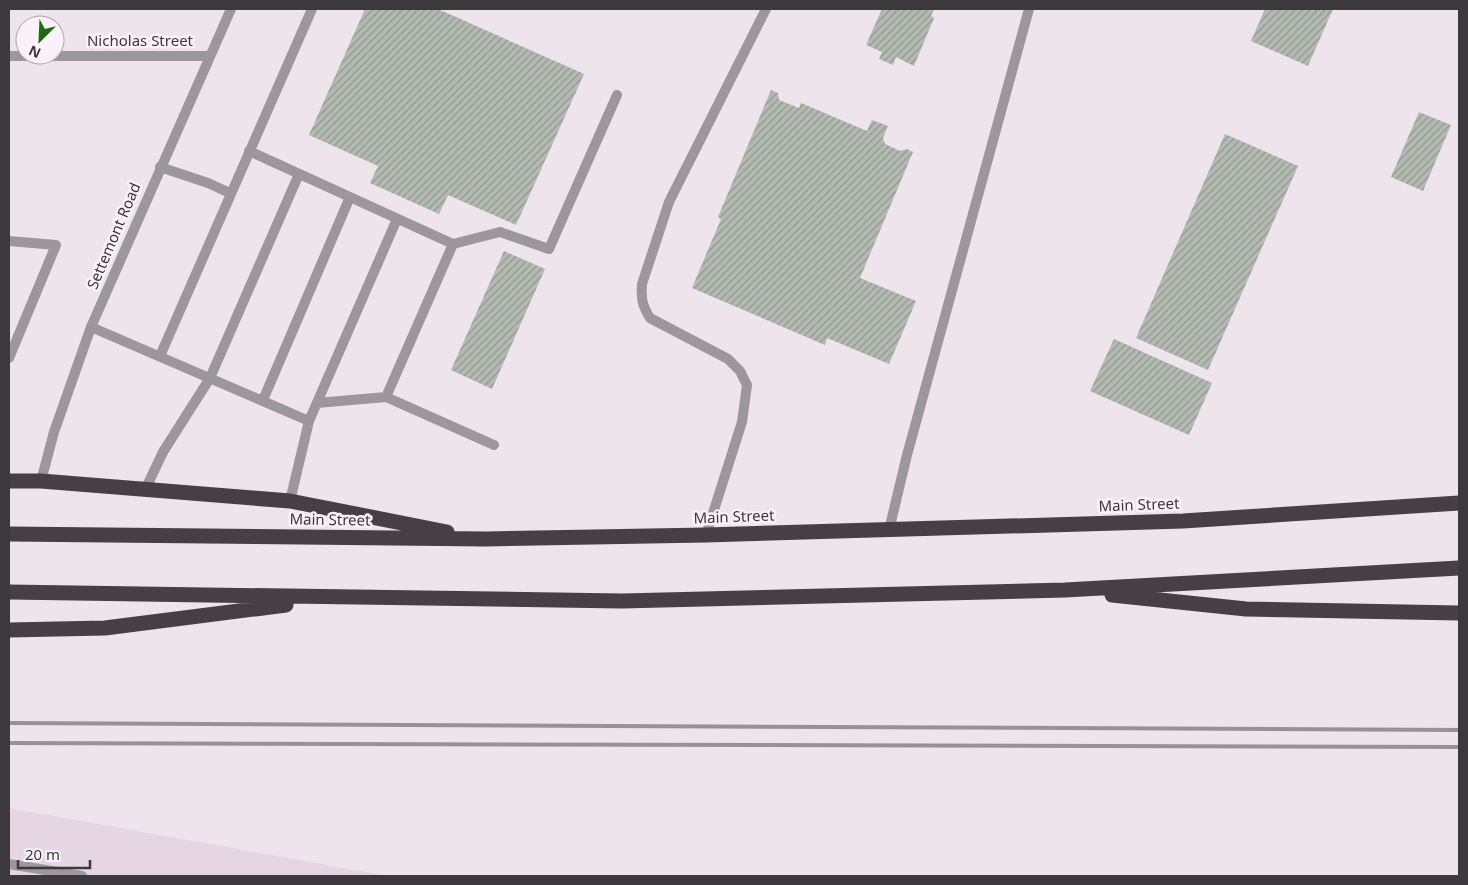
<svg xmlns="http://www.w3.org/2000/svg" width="1468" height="885" viewBox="0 0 1468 885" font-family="'Noto Sans',sans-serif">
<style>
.built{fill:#e6d6e4}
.building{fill:url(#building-hatch)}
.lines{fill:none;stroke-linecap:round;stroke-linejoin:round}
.lane{stroke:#9b979a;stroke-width:10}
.street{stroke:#9b979a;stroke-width:10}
.highway{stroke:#473f46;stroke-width:15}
.rail{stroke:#989297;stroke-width:4}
.labels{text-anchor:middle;stroke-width:5;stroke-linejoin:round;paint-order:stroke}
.street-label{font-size:15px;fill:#3c393c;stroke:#fbf1f9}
</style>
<defs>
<pattern id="building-hatch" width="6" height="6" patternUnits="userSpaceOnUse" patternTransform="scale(1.25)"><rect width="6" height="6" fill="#b2bab1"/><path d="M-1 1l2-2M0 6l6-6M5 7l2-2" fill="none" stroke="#929891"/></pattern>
</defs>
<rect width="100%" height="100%" fill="#ede4ec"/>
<!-- built -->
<path class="built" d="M9,808l379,68h-379z"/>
<!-- building -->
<path class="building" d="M365,9h73l146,65 -68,151 -68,-30 -9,19 -69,-31 8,-17 -69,-31z
M882,9h52l-3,7 3,2 -20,48 -18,-9 -3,8 -14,-6 3,-7 -16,-7z
M1265,9h68l-25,57 -57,-25z
M771,90l7,3 1,7 20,8 2,-5 66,28 5,-11 16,6 -5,12 2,6 15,7 7,-2 6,3 -53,126 56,23 -27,63 -62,-26 -2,7 -133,-57 29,-69 -3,-2z
M1419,112l32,13 -28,66 -32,-14z
M1225,134l73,32 -90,204 -72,-32z
M504,251l41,18 -53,120 -41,-19z
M1114,339l98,44 -23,52 -99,-44z"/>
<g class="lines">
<!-- lane -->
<path class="lane" d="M249,151l204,93 47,-12 49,17 68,-154
M160,167l48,16 22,10
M9,241l47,4 -47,113
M91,327l218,94
M160,356l152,-347
M386,397l67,-153
M263,400l87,-203
M317,403l69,-6 108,48
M145,490l18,-38 47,-74 89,-204
M290,501l19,-80 88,-202
M889,530l18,-75 122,-446
M706,535l36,-113 5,-37 -7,-14 -12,-12 -78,-41c-8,-13 -9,-19 -8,-34l27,-82 97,-193
M9,864l73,12"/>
<!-- street -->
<path class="street" d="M9,56h201
M41,481l13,-49 37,-105 140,-318"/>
<!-- highway -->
<path class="highway" d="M9,481h32l249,20 157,31
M9,534l477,5 220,-4 477,-14 276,-18
M9,592l613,9 443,-11 394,-22
M1112,595l134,14 213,4
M9,630l96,-2 181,-23"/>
<!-- rail -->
<path class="rail" d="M9,723l1450,7
M9,743l1450,4"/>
</g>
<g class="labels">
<!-- street labels -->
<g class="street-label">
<text x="140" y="46">Nicholas Street</text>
<text transform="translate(114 236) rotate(-67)" y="5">Settemont Road</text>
<text transform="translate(1139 505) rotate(-2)" y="5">Main Street</text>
<text transform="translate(734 517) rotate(-2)" y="5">Main Street</text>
<text transform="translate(330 520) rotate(1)" y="5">Main Street</text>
</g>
</g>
<!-- border -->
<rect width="1468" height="885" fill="none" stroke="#3c393c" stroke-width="20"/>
<!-- north arrow -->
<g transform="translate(40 40) rotate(204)"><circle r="24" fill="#fbf1f9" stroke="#afa7ad"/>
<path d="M0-4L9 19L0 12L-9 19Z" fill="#1c6b0e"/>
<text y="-8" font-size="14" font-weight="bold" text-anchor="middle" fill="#3c393c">N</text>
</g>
<!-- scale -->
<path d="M18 860v8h72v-8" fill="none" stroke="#3c393c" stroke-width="2.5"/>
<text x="25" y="860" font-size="15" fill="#3c393c" stroke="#fbf1f9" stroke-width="4" paint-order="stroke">20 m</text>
</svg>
